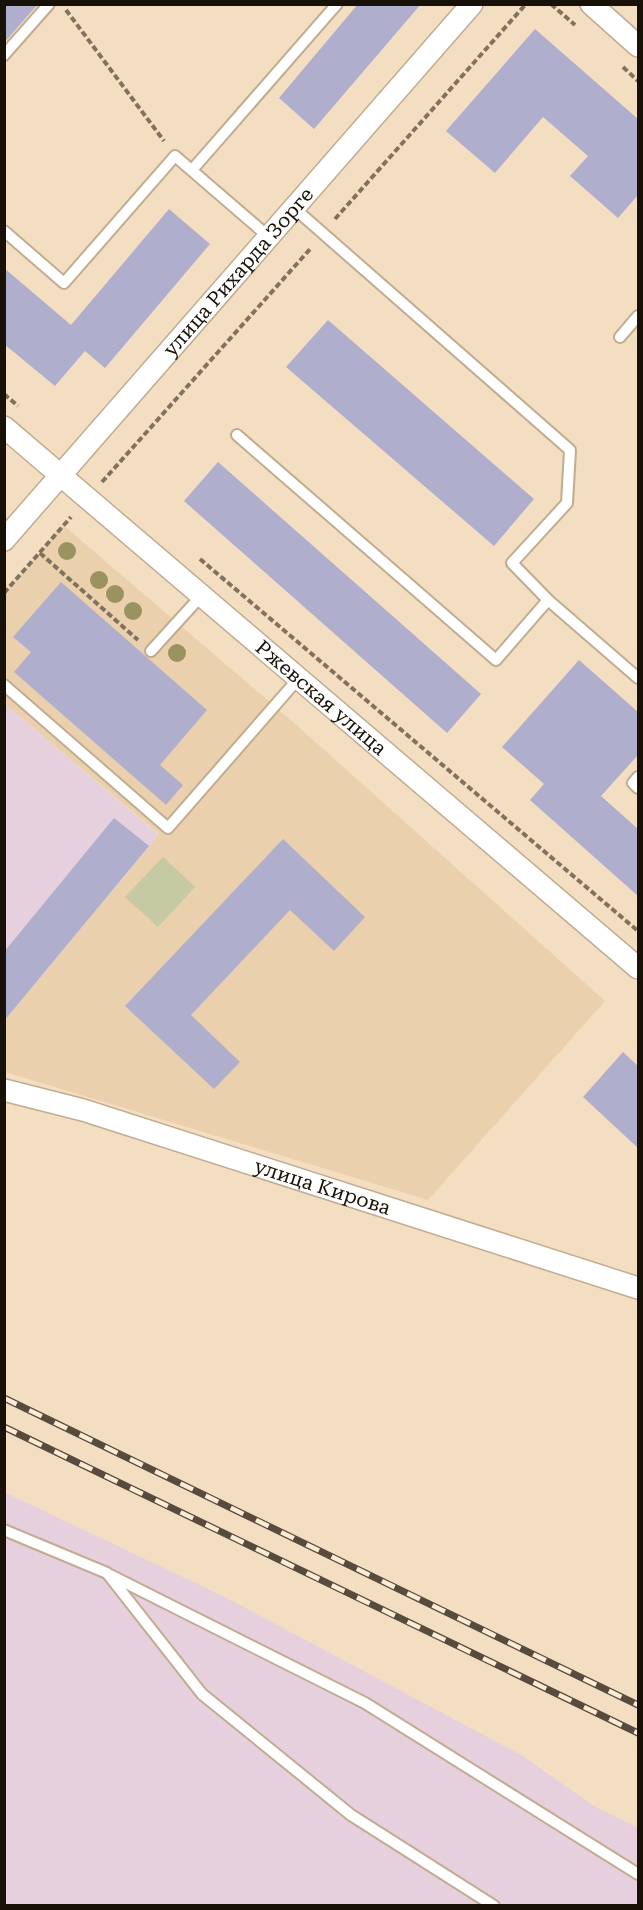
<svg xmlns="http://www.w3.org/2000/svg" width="643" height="1910" viewBox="0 0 643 1910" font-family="'Roboto Serif',serif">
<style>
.built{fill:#ebd0ae}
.industrial{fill:#e7d0dd}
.green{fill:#c6caa2}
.building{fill:#afaecd}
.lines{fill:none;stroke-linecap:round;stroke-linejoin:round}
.lane-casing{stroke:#c1ac91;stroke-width:14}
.street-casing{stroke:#c1ac91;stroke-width:24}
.path{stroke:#80725f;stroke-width:4;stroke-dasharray:6 3;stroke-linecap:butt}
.lane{stroke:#fff;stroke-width:10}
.street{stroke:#fff;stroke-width:21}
.rail-casing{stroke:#564b3c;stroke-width:7}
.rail{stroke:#fdecd5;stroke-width:4.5;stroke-dasharray:14;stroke-linecap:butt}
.tree{fill:#9a9361}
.labels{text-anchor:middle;stroke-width:5;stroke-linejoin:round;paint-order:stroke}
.street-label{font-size:20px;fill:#181107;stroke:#fdecd5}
</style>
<rect width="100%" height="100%" fill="#f4dec2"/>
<!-- built -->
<path class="built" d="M63,525l230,197 312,279 -177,199 -423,-128v-52l154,-186 -154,-130v-111z"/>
<!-- industrial -->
<path class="industrial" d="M5,704l154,131 -154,185z
M4,1492l219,104 300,160 71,50 44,22v77h-633z"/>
<!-- green -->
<path class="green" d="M163,857l32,30 -37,40 -33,-30z"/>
<!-- building -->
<path class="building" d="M4,4h34l-34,39z
M358,4h63l-107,125 -35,-31z
M535,29l103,90v76l-20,23 -48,-42 18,-20 -45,-39 -48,56 -49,-42z
M169,209l41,35 -105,124 -20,-17 -30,35 -51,-42v-76l67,57z
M328,320l206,179 -40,47 -208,-179z
M218,462l263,232 -34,39 -263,-232z
M61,582l146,128 -47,55 23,20 -17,20 -152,-133 17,-20 -18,-15z
M579,660l59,52v43l-37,41 37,33v67l-108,-96 14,-16 -42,-37z
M114,818l35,28 -145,175v-69z
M283,839l82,78 -31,34 -44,-41 -99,105 49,47 -26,27 -89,-83z
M623,1052l15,14v82l-55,-51z"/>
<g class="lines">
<!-- lane casing -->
<g class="lane-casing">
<path id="lane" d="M4,55l45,-51
M192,170l145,-166
M294,208l276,242 -3,53 -55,60 36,37
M4,231l60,52 111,-127 94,81
M620,337l18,-21
M237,435l259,225 52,-60 90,78
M151,651l50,-55
M4,685l164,143 130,-149
M638,777l-5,6 5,5
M4,1530l103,43 95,121 149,121 143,91
M110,1575l255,128 273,171"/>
</g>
<!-- street casing -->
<g class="street-casing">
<g id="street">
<path d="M591,4l47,42"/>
<path id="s1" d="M4,427l634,541"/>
<path id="s2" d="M4,540l468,-536"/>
<path id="s3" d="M4,1090l79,20 555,178"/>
</g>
</g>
<!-- path -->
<path class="path" d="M551,4l24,21
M66,10l98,131
M623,67l15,14
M335,219l191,-215
M4,394l14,12
M102,482l209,-234
M40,553l98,87
M200,559l438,372
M4,593l67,-76"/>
<!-- lane -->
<use href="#lane" class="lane"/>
<!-- street -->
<use href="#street" class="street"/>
<!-- rail casing -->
<g class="rail-casing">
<path id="rail" d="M4,1398l634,307
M4,1427l634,306"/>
</g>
<!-- rail -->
<use href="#rail" class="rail"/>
</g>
<!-- trees -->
<g class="tree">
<circle cx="67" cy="551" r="9"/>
<circle cx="99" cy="580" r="9"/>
<circle cx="115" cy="594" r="9"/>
<circle cx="133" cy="611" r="9"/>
<circle cx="177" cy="653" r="9"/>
</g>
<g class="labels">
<!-- street labels -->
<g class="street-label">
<text dy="7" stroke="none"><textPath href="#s2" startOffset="356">улица Рихарда Зорге</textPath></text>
<text dy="7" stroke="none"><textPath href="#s1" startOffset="417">Ржевская улица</textPath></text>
<text dy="7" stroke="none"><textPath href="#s3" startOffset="333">улица Кирова</textPath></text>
</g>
</g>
<!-- border -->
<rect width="643" height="1910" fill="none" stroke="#181107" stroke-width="12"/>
</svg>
